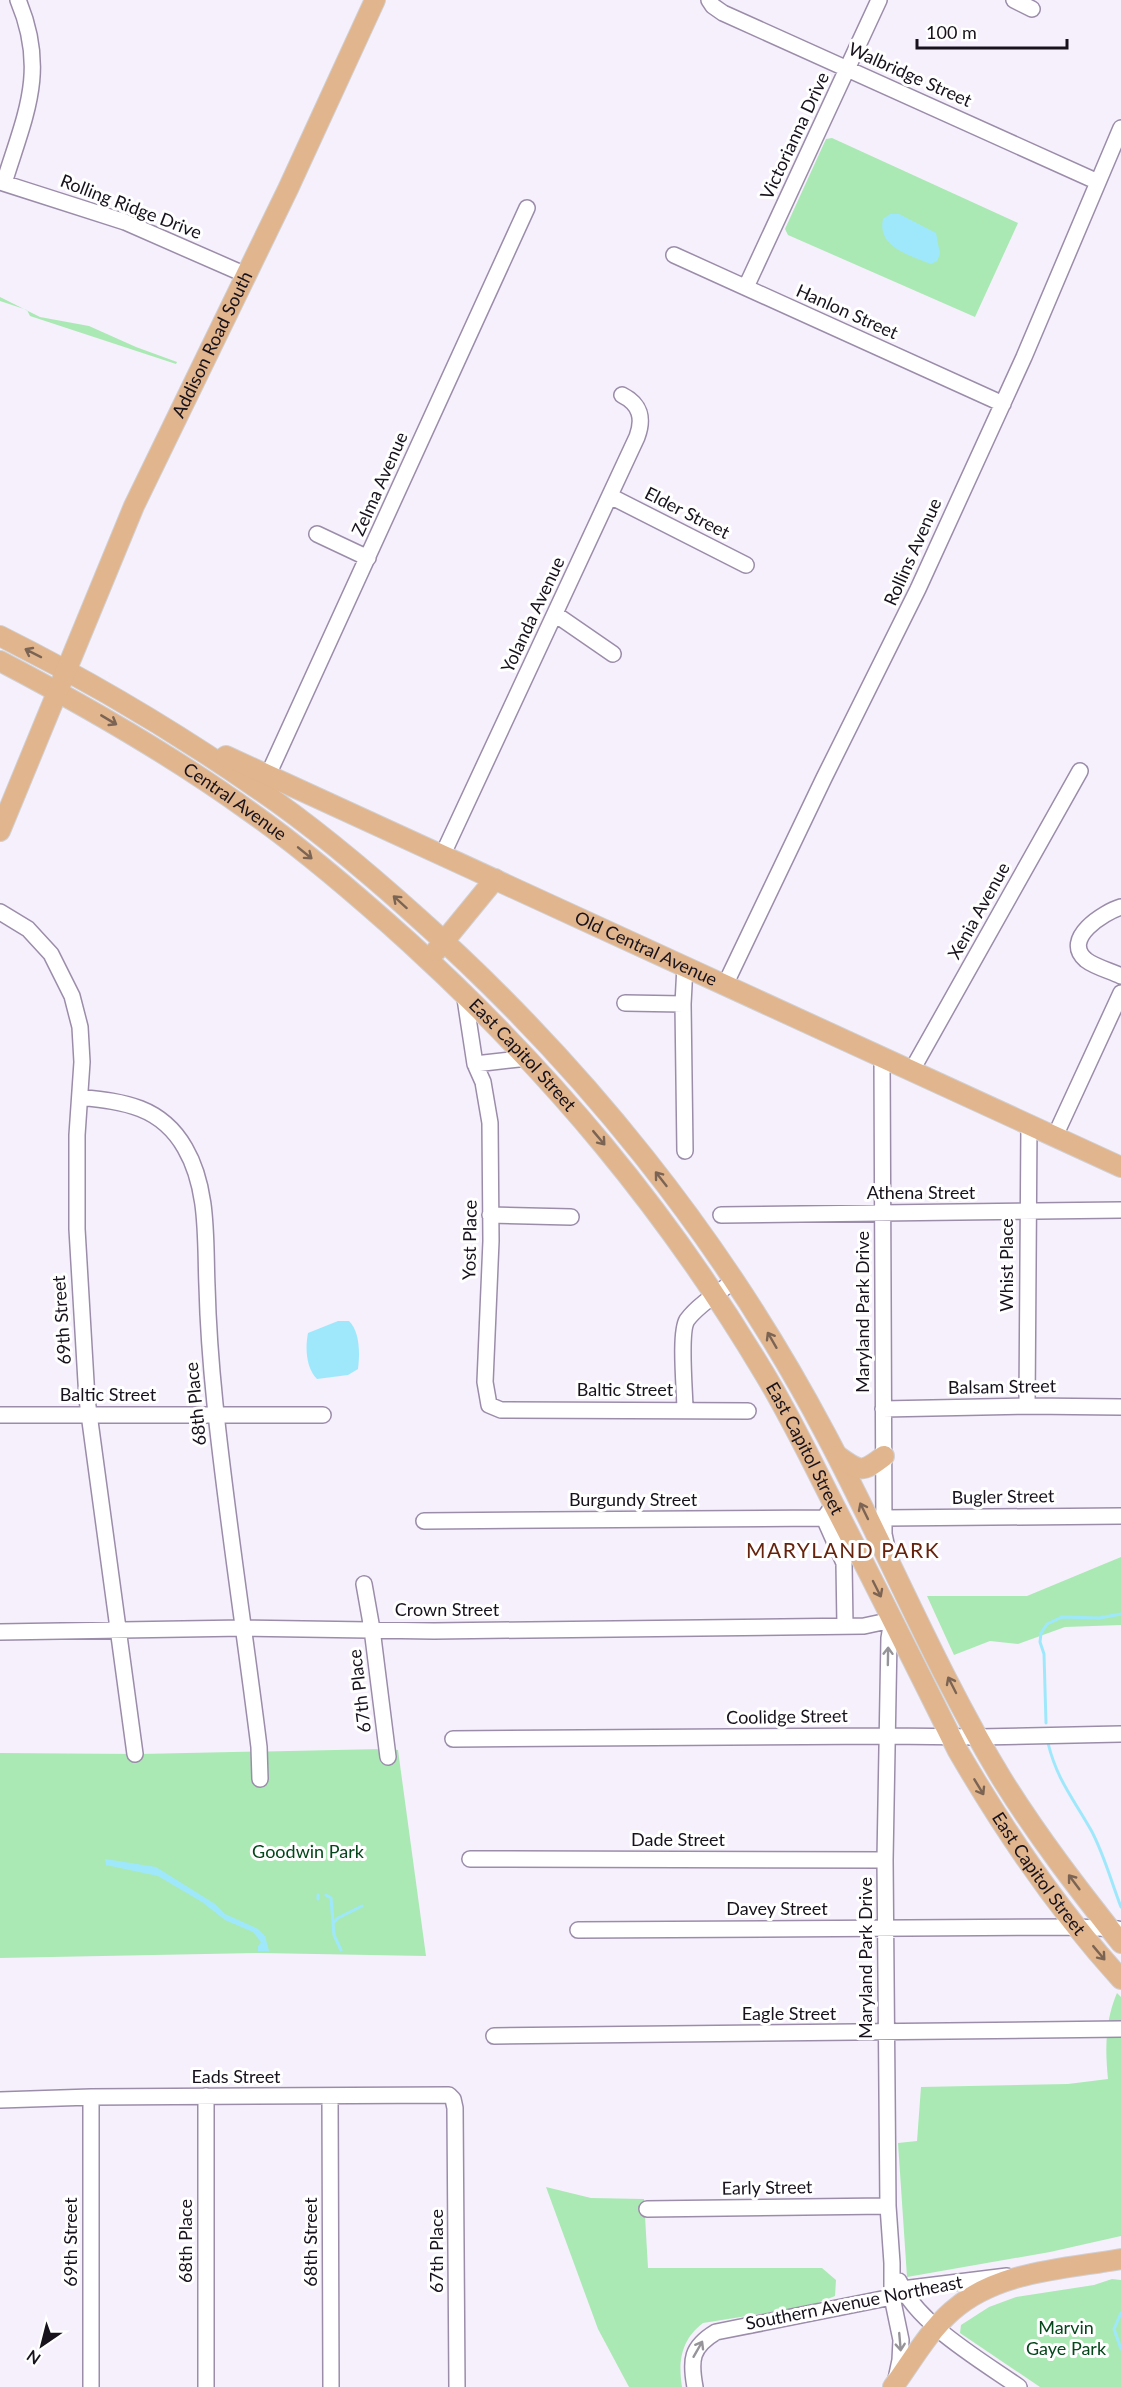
<svg xmlns="http://www.w3.org/2000/svg" width="1121" height="2387" viewBox="0 0 1121 2387" font-family="Lato,sans-serif">
<style>
.green{fill:#aae9b4}
.water{fill:#9fe8fc}
.lines{fill:none;stroke-linecap:round;stroke-linejoin:round}
.stream{stroke:#9fe8fc;stroke-width:3}
.minor-casing{stroke:#9b8daa;stroke-width:18}
.major-casing{stroke:#d1d0d2;stroke-width:22}
.minor{stroke:#fff;stroke-width:15}
.major{stroke:#e1b58d;stroke-width:20}
.oneway{stroke:#7c6454}
.oneway2{stroke:#979499}
.labels{text-anchor:middle;stroke-width:6;stroke-linejoin:round;paint-order:stroke}
.street-label{font-size:18px;fill:#17121c;stroke:#fff}
.park-label{font-size:18px;fill:#04471b;stroke:#fff}
.quarter-label{font-size:21px;letter-spacing:1.5px;fill:#65230d;stroke:#fff}
</style>
<rect width="100%" height="100%" fill="#f6f0fc"/>
<!-- green -->
<path class="green" d="M832,138l186,85 -43,94 -187,-82 -3,-6 41,-90z
M0,297l40,20 49,9 47,21 41,15 -1,2 -146,-48 -3,-6 -27,-9z
M1121,1557v68l-56,2 -47,17 -28,-3 -36,14 -27,-59h100z
M382,1749l16,1 28,206 -166,-3 -260,5v-205l140,1z
M1117,1993l4,4v239l-71,16 -143,25 -9,-134 19,-2 4,-54 147,-3 40,-5c-3,-30 -3,-58 9,-86z
M546,2187l45,11 53,1 4,69h174l14,12 -1,16 -25,10 -107,17c-22,17 -25,38 -21,64h-53l-31,-58z
M1112,2279l9,1v107h-81l-80,-54 1,-8 28,-18 27,-10 78,-12z"/>
<!-- water -->
<path class="water" d="M890,214h9l37,19 4,21 -3,7 -6,3c-22,-9 -54,-17 -48,-45z
M338,1321h11c11,11 11,32 9,48l-10,6 -31,4c-11,-11 -12,-31 -9,-46z
M105,1859l51,8 59,37 10,10 33,15 7,7 4,15h-11v-5l3,-4 -8,-10 -28,-12 -23,-18 -44,-26 -52,-11z"/>
<g class="lines">
<!-- stream -->
<path class="stream" d="M1046,1723l-2,-69 -4,-12 1,-9 6,-9 15,-7 37,1 22,-4
M1048,1743c9,37 25,55 43,87 13,24 20,51 30,77
M326,1895l5,3 3,37 7,15
M318,1899v-4
M333,1923l5,-5 24,-12
M1121,2313l-7,16 7,20"/>
<!-- minor casing -->
<g class="minor-casing">
<path id="minor" d="M709,0l4,6 10,7 375,169
M1014,0l18,9
M0,182l125,40 121,53
M4,183c21,-68 44,-112 14,-183
M674,255l329,149
M746,287l133,-287
M610,496l136,69
M317,534l51,24
M555,614l58,40
M268,775l259,-567
M443,854l194,-417c7,-19 3,-33 -15,-42
M1121,907c-17,5 -60,32 -35,53 9,7 25,11 35,16
M0,912l28,17 23,25 21,42 8,31 2,35 -5,73v94l10,170 48,355
M685,966l-2,38 2,147
M725,985l99,-207 94,-189 106,-232 97,-229
M464,992l11,72 8,18 7,41 1,118 -6,141 4,23 12,5 247,1
M625,1003l58,1
M882,1056l2,478 3,14
M475,1064l53,-6
M912,1070l168,-299
M80,1097c44,5 81,9 105,51 24,41 20,93 22,138 1,40 4,79 8,118 12,115 30,229 44,343l1,32
M1055,1136l66,-143
M490,1215l81,2
M721,1215l400,-5
M1027,1406l2,-282
M883,1409l144,-3 94,1
M685,1410c0,-18 -6,-77 2,-90 11,-15 32,-28 47,-39
M0,1415h323
M824,1518l20,45 1,63
M885,1518l236,-2
M424,1521l400,-3 10,-14
M364,1584l8,45 16,128
M0,1632l244,-4 190,3 430,-5 28,-6 -3,18 -4,222 3,346 4,57v34l9,43 -1,20 -4,19
M453,1739l433,-3 93,1 142,-3
M470,1859l415,1
M578,1930l499,-3 41,2
M494,2036l627,-7
M330,2096l1,291
M0,2100l91,-3 358,-2 4,4 2,9 2,279
M647,2209l241,-3
M899,2281c17,42 83,80 120,106
M91,2387v-290
M206,2387v-291
M695,2387c-5,-27 -4,-40 21,-55l176,-35 10,-8 105,-13"/>
</g>
<!-- major casing -->
<g class="major-casing">
<g id="major">
<path d="M0,636c90,45 176,96 258,153 56,38 108,82 158,127 165,147 306,322 409,517 61,114 110,236 177,346 36,58 77,111 119,164"/>
<path id="s1" d="M0,661c86,45 170,93 249,150 57,40 109,85 161,132 141,129 256,266 354,430 26,43 47,87 70,132 42,81 83,164 124,246 47,81 100,159 163,228"/>
<path id="s2" d="M226,756l895,411"/>
<path id="s3" d="M0,831l134,-325 154,-317 87,-189"/>
<path d="M436,951l59,-72"/>
<path d="M838,1456c22,16 24,17 46,0"/>
<path d="M893,2387c19,-26 35,-55 59,-76 45,-40 112,-42 169,-52"/>
</g>
</g>
<!-- minor -->
<use href="#minor" class="minor"/>
<!-- major -->
<use href="#major" class="major"/>
</g>
<!-- one-way arrows -->
<defs><path id="oneway-shaft" d="M-6 0H5M1.5-3L5.5 0L1.5 3" fill="none" stroke-width="1.6" stroke-linecap="round" stroke-linejoin="round" transform="scale(1.5)"/></defs>
<g class="oneway">
<use href="#oneway-shaft" transform="translate(33 653) rotate(-153)"/>
<use href="#oneway-shaft" transform="translate(109 720) rotate(31)"/>
<use href="#oneway-shaft" transform="translate(305 853) rotate(39)"/>
<use href="#oneway-shaft" transform="translate(400 902) rotate(-138)"/>
<use href="#oneway-shaft" transform="translate(599 1138) rotate(50)"/>
<use href="#oneway-shaft" transform="translate(661 1179) rotate(-128)"/>
<use href="#oneway-shaft" transform="translate(772 1340) rotate(-120)"/>
<use href="#oneway-shaft" transform="translate(864 1511) rotate(-116)"/>
<use href="#oneway-shaft" transform="translate(877 1589) rotate(63)"/>
<use href="#oneway-shaft" transform="translate(952 1685) rotate(-117)"/>
<use href="#oneway-shaft" transform="translate(979 1787) rotate(59)"/>
<use href="#oneway-shaft" transform="translate(1074 1882) rotate(-127)"/>
<use href="#oneway-shaft" transform="translate(1099 1953) rotate(50)"/>
</g>
<g class="oneway2">
<use href="#oneway-shaft" transform="translate(888 1656) rotate(-89)"/>
<use href="#oneway-shaft" transform="translate(900 2342) rotate(85)"/>
<use href="#oneway-shaft" transform="translate(698 2349) rotate(-60)"/>
</g>
<g class="labels">
<!-- street labels -->
<g class="street-label">
<text transform="translate(910 75) rotate(24)" y="6">Walbridge Street</text>
<text transform="translate(795 136) rotate(-65)" y="6">Victorianna Drive</text>
<text transform="translate(131 207) rotate(21)" y="6">Rolling Ridge Drive</text>
<text transform="translate(847 312) rotate(24)" y="6">Hanlon Street</text>
<text dy="6" stroke="none"><textPath href="#s3" startOffset="531">Addison Road South</textPath></text>
<text transform="translate(380 484) rotate(-66)" y="6">Zelma Avenue</text>
<text transform="translate(687 513) rotate(27)" y="6">Elder Street</text>
<text transform="translate(913 552) rotate(-66)" y="6">Rollins Avenue</text>
<text transform="translate(533 615) rotate(-65)" y="6">Yolanda Avenue</text>
<text dy="6" stroke="none"><textPath href="#s1" startOffset="274">Central Avenue</textPath></text>
<text transform="translate(979 911) rotate(-61)" y="6">Xenia Avenue</text>
<text dy="6" stroke="none"><textPath href="#s2" startOffset="462">Old Central Avenue</textPath></text>
<text dy="6" stroke="none"><textPath href="#s1" startOffset="658">East Capitol Street</textPath></text>
<text x="921" y="1199">Athena Street</text>
<text transform="translate(470 1240) rotate(-89)" y="6">Yost Place</text>
<text transform="translate(1007 1265) rotate(-90)" y="6">Whist Place</text>
<text transform="translate(863 1312) rotate(-90)" y="6">Maryland Park Drive</text>
<text transform="translate(62 1320) rotate(-94)" y="6">69th Street</text>
<text transform="translate(1002 1387) rotate(-1)" y="6">Balsam Street</text>
<text x="625" y="1396">Baltic Street</text>
<text x="108" y="1401">Baltic Street</text>
<text transform="translate(196 1404) rotate(-96)" y="6">68th Place</text>
<text dy="6" stroke="none"><textPath href="#s1" startOffset="1144">East Capitol Street</textPath></text>
<text transform="translate(1003 1497) rotate(-1)" y="6">Bugler Street</text>
<text x="633" y="1506">Burgundy Street</text>
<text x="447" y="1616">Crown Street</text>
<text transform="translate(360 1691) rotate(-97)" y="6">67th Place</text>
<text transform="translate(787 1717) rotate(-1)" y="6">Coolidge Street</text>
<text x="678" y="1846">Dade Street</text>
<text dy="6" stroke="none"><textPath href="#s1" startOffset="1630">East Capitol Street</textPath></text>
<text x="777" y="1915">Davey Street</text>
<text transform="translate(866 1958) rotate(-90)" y="6">Maryland Park Drive</text>
<text x="789" y="2020">Eagle Street</text>
<text x="236" y="2083">Eads Street</text>
<text transform="translate(767 2188) rotate(-1)" y="6">Early Street</text>
<text transform="translate(186 2241) rotate(-90)" y="6">68th Place</text>
<text transform="translate(71 2242) rotate(-90)" y="6">69th Street</text>
<text transform="translate(311 2242) rotate(-90)" y="6">68th Street</text>
<text transform="translate(437 2251) rotate(-90)" y="6">67th Place</text>
<text transform="translate(854 2303) rotate(-11)" y="6">Southern Avenue Northeast</text>
</g>
<!-- park labels -->
<g class="park-label">
<text x="308" y="1858">Goodwin Park</text>
<text x="1066" y="2334">Marvin<tspan x="1066" dy="21">Gaye Park</tspan></text>
</g>
<!-- quarter labels -->
<g class="quarter-label">
<text x="843" y="1558">MARYLAND PARK</text>
</g>
</g>
<!-- north arrow -->
<g transform="translate(42 2345) rotate(215)" stroke="#ffffff" stroke-width="4.5" paint-order="stroke">
<path d="M0-4.5L10 22L0 15L-10 22Z" fill="#17121c"/>
<text y="-9" font-size="16" font-weight="bold" text-anchor="middle" fill="#17121c">N</text>
</g>
<!-- scale -->
<path d="M917 39v9h150v-9" fill="none" stroke="#17121c" stroke-width="3"/>
<text x="926" y="39" font-size="18" fill="#17121c" stroke="#ffffff" stroke-width="4.5" paint-order="stroke">100 m</text>
</svg>
